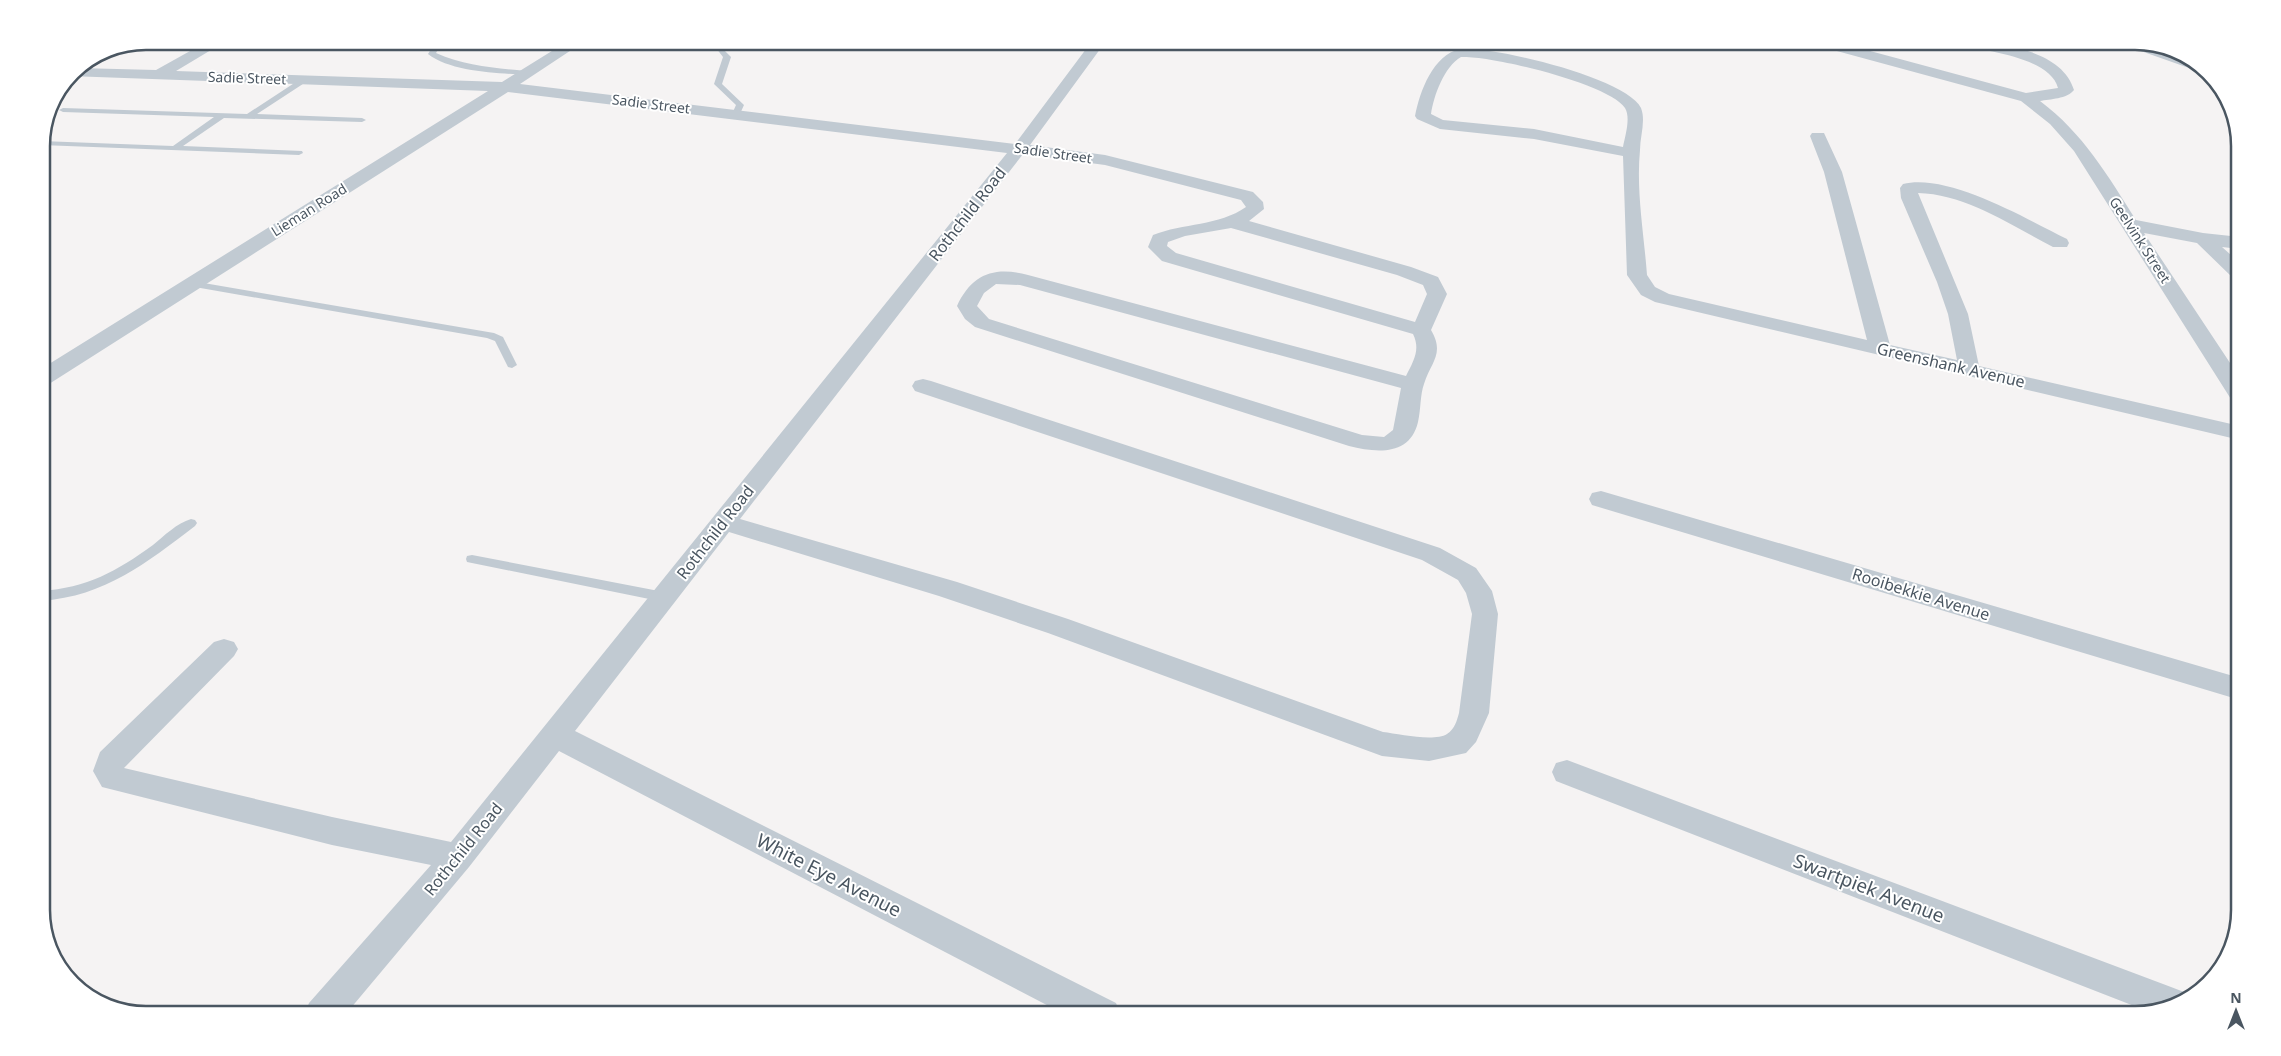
<svg xmlns="http://www.w3.org/2000/svg" width="2281" height="1056" viewBox="0 0 2281 1056" font-family="'Noto Sans',sans-serif">
<style>
.lines{fill:none;stroke-linecap:round;stroke-linejoin:round}
.lane{fill:#c1cad2;fill-rule:evenodd}
.street{fill:#c1cad2;fill-rule:evenodd}
.labels{text-anchor:middle;stroke-width:4;stroke-linejoin:round;paint-order:stroke}
.far-street-label{font-size:14px;fill:#4a5661;stroke:#fff}
.street-label{font-size:16px;fill:#4a5661;stroke:#fff}
.near-street-label{font-size:19px;fill:#4a5661;stroke:#fff}
.rim{fill:none;stroke:#4a5661;stroke-width:2.5}
</style>
<rect width="100%" height="100%" fill="#f5f3f3"/>
<g class="lines">
<!-- lane -->
<path class="lane" d="M436,41h7l-7,12c29,13 59,15 90,18l4,2 -4,2c-28,-2 -75,-3 -98,-21z
M720,46l11,11 -9,27 22,21 -5,11h-3l-4,-2 4,-9 -22,-21 9,-27 -7,-9z
M302,78l7,2 -52,34 105,4 4,2 -4,2 -138,-4 -41,28 119,5 1,2 -4,2 -258,-10v-4l132,5 41,-29 -151,-5 -4,-2 4,-2 184,6z
M192,281l302,52 9,4 14,28 -5,3 -4,-1 -13,-26 -8,-3 -298,-52 -2,-2z
M191,519l4,1 2,3 -2,3c-49,37 -89,70 -154,75v-10c46,-3 76,-20 112,-46 11,-9 24,-22 38,-26z
M472,555l192,37 5,2 2,3 -2,3 -5,2 -197,-40 -1,-3 1,-3z"/>
<!-- street -->
<path class="street" d="M208,41h18l-50,30 326,11 66,-41h17l-65,43 495,60 77,-103h14l-76,104 75,10 148,37 10,10 1,7 -15,12 162,46 27,10 9,17 -16,36c14,24 0,32 -7,54 -4,11 -3,25 -6,38 -8,34 -41,31 -69,24l-374,-119 -10,-8 -8,-13c15,-32 37,-40 71,-31l378,101c7,-14 15,-26 7,-42l-251,-73 -14,-14 5,-12c30,-12 66,-9 93,-28l-5,-7 -136,-35 -82,-11 -283,365 217,63 111,37 315,113c16,2 51,10 64,2 8,-5 10,-14 12,-21l13,-99 -6,-21 -8,-13 -36,-20 -507,-169 -3,-5 3,-5 8,-2 8,2 509,167 36,20 16,23 6,23 -9,99 -13,29 -10,11 -37,8 -47,-5 -334,-123 -109,-37 -210,-64 -154,199 541,272 5,12h-55l-507,-264 -90,116 -124,148h-41l5,-12 122,-138 -99,-20 -230,-58 -9,-16 7,-19 114,-110 10,-3 10,3 4,7 -4,7 -110,112 208,49 119,25 556,-689 -499,-61 -459,292 -8,1v-16l447,-278 -419,-15 9,-8 78,2zM1231,228l166,47 26,10 4,9 -12,28 -239,-69 -9,-7 1,-4 17,-6zM996,284l24,1 381,103 -8,42 -9,7 -22,-2 -373,-116 -12,-13 7,-13z
M1809,41h24l193,52 32,-5c-8,-31 -75,-38 -102,-43l-7,-4c39,0 112,5 125,49 -7,9 -24,9 -34,11 43,32 68,75 96,119l67,13 37,4v12l-18,-2 18,16v17l-7,-2 -36,-35 -53,-10 96,145v25l-8,-2 -3,-5 -155,-245 -24,-27 -29,-23 -210,-57z
M1891,41h15l-7,4z
M2119,41c29,0 58,9 80,27h-10l-68,-24z
M1460,49c33,-3 167,29 181,59 5,13 -1,28 -1,42 -4,41 4,84 7,125l8,12 14,7 198,46 -43,-168 -14,-36 2,-3h12l18,39 48,173 67,15 -9,-46 -11,-32 -36,-84 -1,-10 3,-4c46,-11 123,35 164,55l2,4 -2,4h-14c-41,-21 -87,-53 -135,-54l50,121 11,52 261,60v14l-585,-138 -14,-7 -14,-20 -4,-119 -89,-17 -94,-10 -23,-10 -2,-3c5,-25 18,-61 45,-67zM1461,57c29,-2 149,27 164,51 6,10 0,28 -2,39l-89,-18 -91,-9 -12,-6c3,-19 13,-47 30,-57z
M1601,491l639,187v22l-648,-195 -3,-6 3,-6z
M1567,760l604,227 13,5 3,7 -40,12 -591,-230 -4,-9 4,-9z"/>
</g>
<g class="labels">
<!-- far-street labels -->
<g class="far-street-label">
<text transform="translate(247 78) rotate(2)" y="5">Sadie Street</text>
<text transform="translate(651 104) rotate(7)" y="5">Sadie Street</text>
<text transform="translate(1053 153) rotate(8)" y="5">Sadie Street</text>
<text transform="translate(309 210) rotate(-32)" y="5">Lieman Road</text>
<text transform="translate(2140 240) rotate(57)" y="5">Geelvink Street</text>
</g>
<!-- street labels -->
<g class="street-label">
<text transform="translate(967 214) rotate(-52)" y="6">Rothchild Road</text>
<text transform="translate(1951 365) rotate(13)" y="6">Greenshank Avenue</text>
<text transform="translate(715 532) rotate(-52)" y="6">Rothchild Road</text>
<text transform="translate(1921 594) rotate(17)" y="6">Rooibekkie Avenue</text>
<text transform="translate(463 849) rotate(-51)" y="6">Rothchild Road</text>
</g>
<!-- near-street labels -->
<g class="near-street-label">
<text transform="translate(829 875) rotate(27)" y="7">White Eye Avenue</text>
<text transform="translate(1869 888) rotate(21)" y="7">Swartpiek Avenue</text>
</g>
</g>
<!-- crop -->
<path d="M0 0H2281V1056H0ZM146 50H2135A96 96 0 0 1 2231 146V910A96 96 0 0 1 2135 1006H146A96 96 0 0 1 50 910V146A96 96 0 0 1 146 50Z" fill="#fff" fill-rule="evenodd"/>
<path class="rim" d="M146 50H2135A96 96 0 0 1 2231 146V910A96 96 0 0 1 2135 1006H146A96 96 0 0 1 50 910V146A96 96 0 0 1 146 50Z"/>
<!-- north arrow -->
<g transform="translate(2236 1011)" stroke="#ffffff" stroke-width="4" paint-order="stroke">
<path d="M0-4L9 19L0 12L-9 19Z" fill="#4a5661"/>
<text y="-8" font-size="14" font-weight="bold" text-anchor="middle" fill="#4a5661">N</text>
</g>
</svg>
